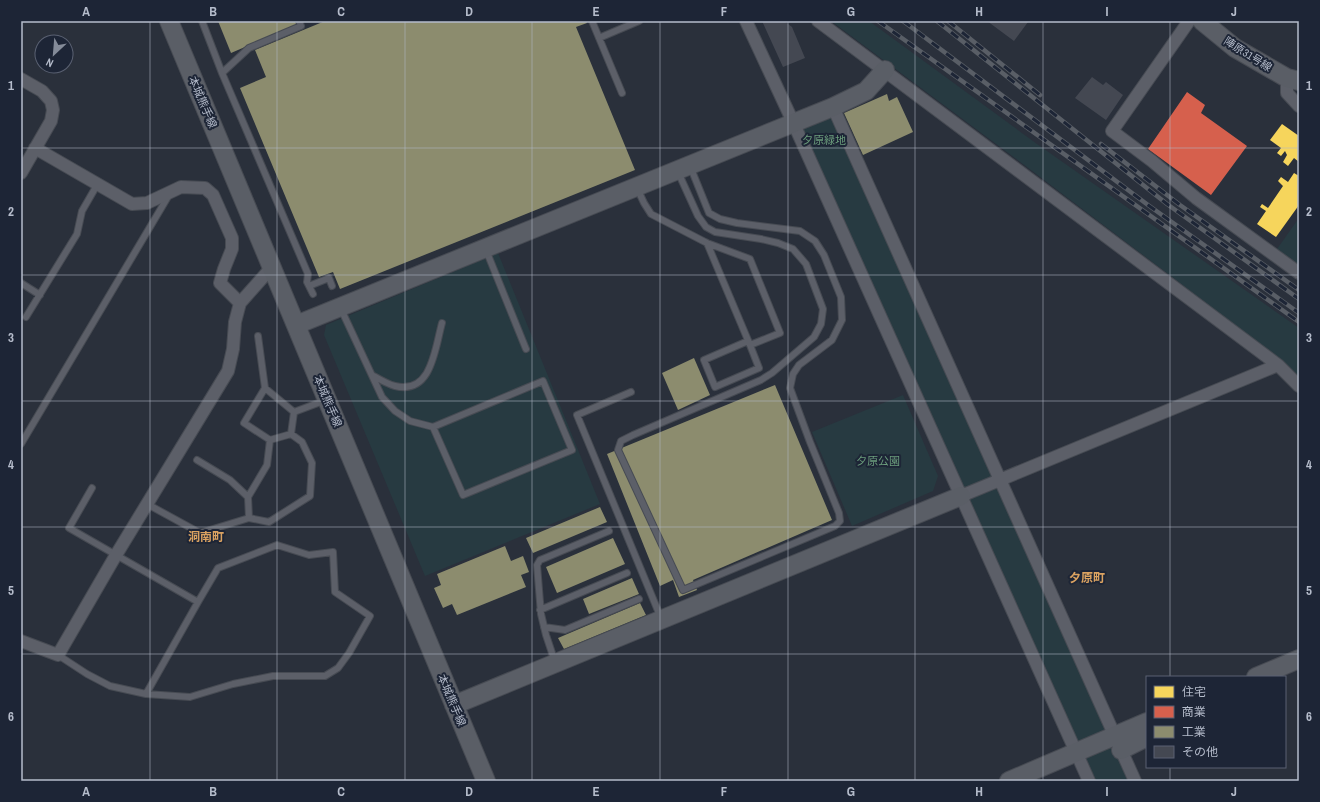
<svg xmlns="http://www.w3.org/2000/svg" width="1320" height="802" viewBox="0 0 1320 802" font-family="'Archivo Narrow','Noto Sans JP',sans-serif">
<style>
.green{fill:#273a41}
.homes{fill:#f6d55c}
.shops{fill:#d6604d}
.industry{fill:#8c8c6e}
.building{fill:#444852}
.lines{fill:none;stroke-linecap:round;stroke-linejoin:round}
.lane-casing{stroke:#474b53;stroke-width:8}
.street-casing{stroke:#474b53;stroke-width:14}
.secondary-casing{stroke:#474b53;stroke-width:20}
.lane{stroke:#5c5f68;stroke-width:6}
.street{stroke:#5c5f68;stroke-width:12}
.secondary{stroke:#5a5e66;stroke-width:18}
.rail-casing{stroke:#595e66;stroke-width:4.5}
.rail{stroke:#1d2536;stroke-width:3;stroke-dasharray:9;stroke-linecap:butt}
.grid{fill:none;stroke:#b5bccb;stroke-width:1;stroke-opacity:0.55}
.labels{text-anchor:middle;stroke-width:4;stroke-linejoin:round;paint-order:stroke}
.street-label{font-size:11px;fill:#b5bccb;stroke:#1d2536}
.park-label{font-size:11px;fill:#6b9d7c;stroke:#1d2536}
.neighbourhood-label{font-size:12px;font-weight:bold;fill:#daa261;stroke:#1d2536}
.neatline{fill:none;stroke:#b5bccb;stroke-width:1.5}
.grid-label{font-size:13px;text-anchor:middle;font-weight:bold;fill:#b5bccb}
</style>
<rect width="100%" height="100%" fill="#2a303b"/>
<!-- green -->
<path class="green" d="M831,21h38l168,123 262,184v49l-15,-15 -261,-198z
M831,117l297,664h-34l-291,-648v-5z
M1299,218v48l-22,-17z
M498,253l102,251 -175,72 -101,-241 2,-10z
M903,395l35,81 -5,15 -81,35 -40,-94z"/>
<!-- homes -->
<path class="homes" d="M1282,124l17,12v26l-5,-4 -6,8 -5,-4 4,-7 -2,-4 -4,5 -4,-3 4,-5 -11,-8z
M1294,173l5,3v29l-23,32 -19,-13 9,-13 -6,-4 2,-3 6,4 15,-22 -5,-5 3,-4 7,5z"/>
<!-- shops -->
<path class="shops" d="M1187,92l18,13 -4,8 46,33 -36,49 -63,-46z"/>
<!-- industry -->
<path class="industry" d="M218,21h79l1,3 -67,29z
M325,21h261l1,2 -11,4 59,143 -295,119 -7,-17 -14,5 -79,-189 26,-11 -11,-27z
M887,94l2,7 8,-4 16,35 -50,23 -19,-42z
M694,358l16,37 -32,15 -16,-37z
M775,385l57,135 -139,60 4,10 -18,7 -6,-17 -13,6 -53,-132z
M600,507l7,15 -74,31 -7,-15z
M613,538l12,26 -68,29 -11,-26z
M505,546l6,15 12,-5 6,16 -8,3 5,12 -69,28 -5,-11 -9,4 -9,-20 7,-3 -4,-11z
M632,578l7,16 -50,20 -6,-15z
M640,603l6,12 -82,34 -6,-11z"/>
<!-- building -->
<path class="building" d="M762,21h22l8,6 13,31 -22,9z
M987,21h40l1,1 -14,19z
M1092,77l11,8 3,-3 17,13 -17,25 -31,-22z"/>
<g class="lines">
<!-- lane casing -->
<g class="lane-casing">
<path id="lane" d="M202,21l20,52
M299,21l2,5 -52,22 -27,25 86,201 -1,8 6,12
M592,21l30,72
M599,38l40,-17
M678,172l20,44 8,11 9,5 46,7 17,4 15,6 13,15 17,45 -2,15 -7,13 -42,36 -11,7 -128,55 -12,6 -3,9 65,140 152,-64 5,-5 -1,-8 -29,-71 -20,-54 3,-14 6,-9 33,-25 10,-20 -1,-23 -17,-42 -9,-14 -15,-10 -63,-8 -17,-4 -11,-6 -19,-47
M637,188l7,15 7,11 56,29 43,16 30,74 -30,12 -43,-102
M486,250l40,99
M21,283l19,12
M309,286l20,-8 3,8
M341,309l41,88 13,14 15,10 23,6 110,-46 29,69 -109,45 -30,-68
M26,317l51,-83 5,-23 15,-26
M258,336l7,52
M748,341l-44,19 11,27 44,-19 -9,-23
M372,375c7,4 15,9 23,11 37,9 40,-38 47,-63
M631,392l-54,23 84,203
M294,412l-3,22 -21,6 -26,-17 21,-35 29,24 32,-12
M21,444l148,-249
M197,460l33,20 18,17
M147,504l53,29 49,-15 -1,-21 19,-32 3,-25
M249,518l20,4 41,-26 2,-33 -10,-21 -11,-8
M540,610l87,-37
M544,627l21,3 74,-31
M58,655l29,19 23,12 36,8 52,-92 -129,-74 23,-40
M555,662l-9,-27 -5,-21 -4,-49 3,-5 5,-2 64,-27
M146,694l44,3 43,-13 40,-8h52l13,-8 11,-15 21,-37 -35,-24 -2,-40 -24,3 -32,-10 -59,23 -20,34"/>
</g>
<!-- street casing -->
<g class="street-casing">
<path id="street" d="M746,21l47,101 296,659
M818,21l460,344 21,21
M1189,21l-77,110 40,30 44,37 103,75
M1287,78v15l12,13
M21,79l21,12 9,10 2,9 -2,11 -30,52
M833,107l302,674
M35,148l97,56 15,-1 34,-16 24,1 8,7 19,43v11l-8,20 -4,14 20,20
M961,496l317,-131
M21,641l37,14 58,-100 112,-184 5,-22 2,-27 5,-19 32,-36"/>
</g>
<!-- secondary casing -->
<g class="secondary-casing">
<path id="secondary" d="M169,21l317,760
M1202,21l33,27 52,30 12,3
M296,325l537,-218 33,-16 19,-21
M1256,677l43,-18
M454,705l507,-209
M1121,750l26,-13
M1009,781l138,-59"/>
</g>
<!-- lane -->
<use href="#lane" class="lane"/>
<!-- street -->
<use href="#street" class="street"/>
<!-- secondary -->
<use href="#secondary" class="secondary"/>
<!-- rail casing -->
<g class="rail-casing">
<path id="rail" d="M878,21l421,301
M903,21l245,184 151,108
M937,21l230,183 132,95
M948,21l92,74
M1101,144l79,61 119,85"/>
</g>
<!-- rail -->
<use href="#rail" class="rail"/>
</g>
<!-- grid -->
<path class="grid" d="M150,21v760M277,21v760M405,21v760M532,21v760M660,21v760M788,21v760M915,21v760M1043,21v760M1170,21v656M21,148h1278M21,275h1278M21,401h1278M21,527h1278M21,654h1278M1170,767v14"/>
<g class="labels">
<!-- street labels -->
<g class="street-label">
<text transform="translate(1248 54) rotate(32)" y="4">陣原31号線</text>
<text transform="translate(203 102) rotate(67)" y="4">本城熊手線</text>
<text transform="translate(328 401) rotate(67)" y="4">本城熊手線</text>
<text transform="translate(452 700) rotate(67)" y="4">本城熊手線</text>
</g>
<!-- park labels -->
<g class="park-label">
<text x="824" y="144">夕原緑地</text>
<text x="878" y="465">夕原公園</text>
</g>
<!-- neighbourhood labels -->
<g class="neighbourhood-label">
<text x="206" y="541">洞南町</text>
<text x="1087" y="582">夕原町</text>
</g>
</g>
<!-- border -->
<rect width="1320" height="802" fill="none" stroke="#1d2536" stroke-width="44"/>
<!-- legend -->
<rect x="1146" y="676" width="140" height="92" fill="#1d2536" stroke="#5a6172"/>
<rect x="1154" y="686" width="20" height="12" fill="#f6d55c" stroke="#5a6172"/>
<text x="1182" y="696" font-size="12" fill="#b5bccb">住宅</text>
<rect x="1154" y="706" width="20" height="12" fill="#d6604d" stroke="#5a6172"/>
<text x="1182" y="716" font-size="12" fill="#b5bccb">商業</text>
<rect x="1154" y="726" width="20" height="12" fill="#8c8c6e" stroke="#5a6172"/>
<text x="1182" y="736" font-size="12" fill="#b5bccb">工業</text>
<rect x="1154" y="746" width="20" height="12" fill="#444852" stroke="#5a6172"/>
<text x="1182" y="756" font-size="12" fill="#b5bccb">その他</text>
<!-- north arrow -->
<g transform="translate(54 54) rotate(206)"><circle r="19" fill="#1d2536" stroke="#5a6172"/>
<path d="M0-3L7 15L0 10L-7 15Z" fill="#848b99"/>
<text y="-6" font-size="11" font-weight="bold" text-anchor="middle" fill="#b5bccb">N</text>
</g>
<rect x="22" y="22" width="1276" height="758" class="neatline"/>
<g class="grid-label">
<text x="86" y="16">A</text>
<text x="213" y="16">B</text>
<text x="341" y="16">C</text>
<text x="469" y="16">D</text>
<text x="596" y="16">E</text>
<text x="724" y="16">F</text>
<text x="851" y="16">G</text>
<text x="979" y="16">H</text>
<text x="1107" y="16">I</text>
<text x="1234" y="16">J</text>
<text x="11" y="90">1</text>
<text x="1309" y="90">1</text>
<text x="11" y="216">2</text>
<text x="1309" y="216">2</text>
<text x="11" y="342">3</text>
<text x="1309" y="342">3</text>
<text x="11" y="469">4</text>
<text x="1309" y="469">4</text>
<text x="11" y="595">5</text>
<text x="1309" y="595">5</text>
<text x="11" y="721">6</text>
<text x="1309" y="721">6</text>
<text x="86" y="796">A</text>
<text x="213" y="796">B</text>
<text x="341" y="796">C</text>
<text x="469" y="796">D</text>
<text x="596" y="796">E</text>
<text x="724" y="796">F</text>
<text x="851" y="796">G</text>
<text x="979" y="796">H</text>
<text x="1107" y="796">I</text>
<text x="1234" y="796">J</text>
</g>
</svg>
